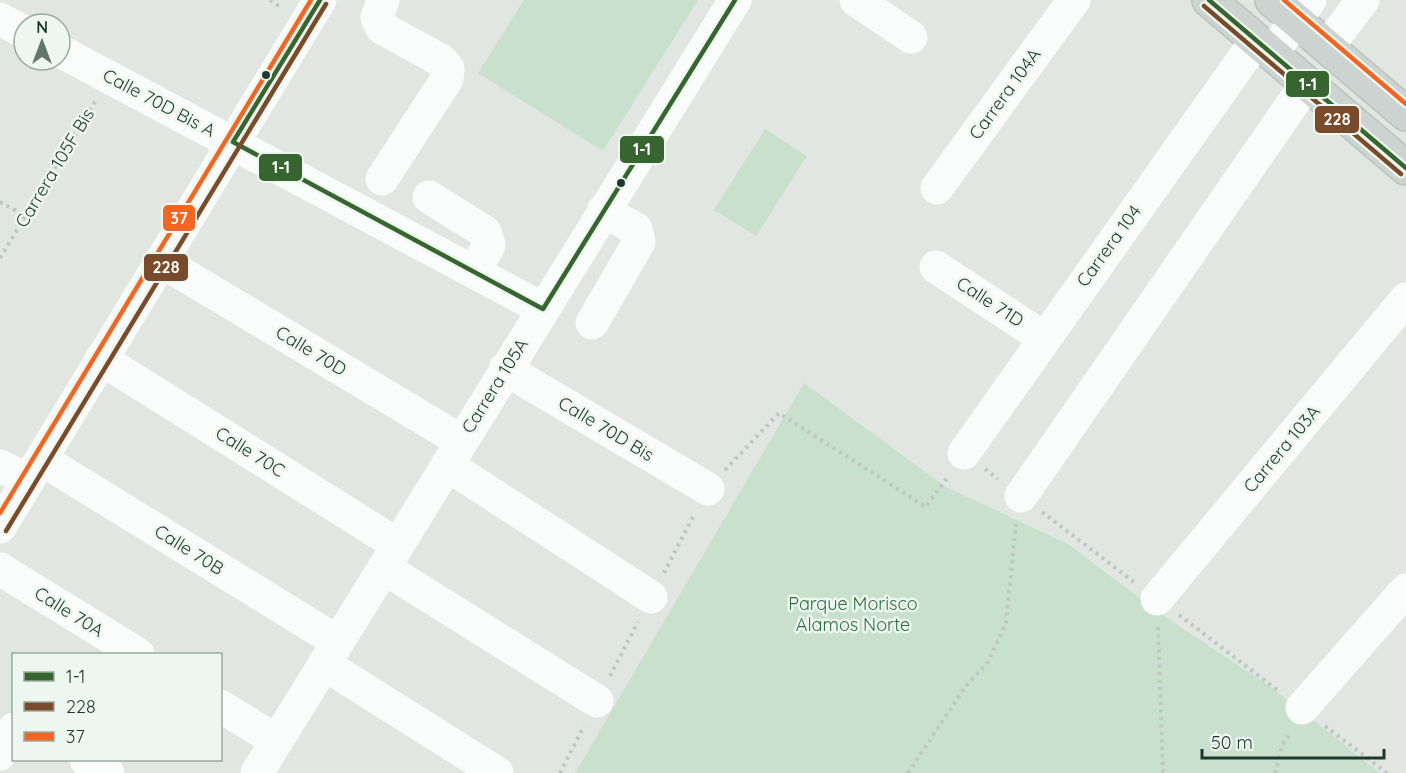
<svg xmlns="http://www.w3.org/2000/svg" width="1406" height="773" viewBox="0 0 1406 773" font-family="Quicksand,sans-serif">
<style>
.green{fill:#c9e0cc}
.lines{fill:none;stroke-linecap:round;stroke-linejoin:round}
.major-casing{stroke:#bbc3bf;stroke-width:36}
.path{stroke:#bec7c3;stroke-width:4;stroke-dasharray:3 4.5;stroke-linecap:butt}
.minor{stroke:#fafbfb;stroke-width:33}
.major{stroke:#ccd3d0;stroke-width:33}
.bus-1-casing{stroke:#eef6f0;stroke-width:9}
.bus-2-casing{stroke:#eef6f0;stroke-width:9}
.bus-3-casing{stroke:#eef6f0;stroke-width:9}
.bus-1{stroke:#36652f;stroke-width:4.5}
.bus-2{stroke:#7a4b2a;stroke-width:4.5}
.bus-3{stroke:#f26522;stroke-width:4.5}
.bus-dot{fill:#1f382e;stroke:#eef6f0;stroke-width:2}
.labels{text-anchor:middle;stroke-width:5;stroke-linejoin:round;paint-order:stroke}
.street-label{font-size:18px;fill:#1f382e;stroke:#eef6f0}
.park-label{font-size:18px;fill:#2a6e3a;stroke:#eef6f0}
.line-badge{stroke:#eef6f0;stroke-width:2}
.badge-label{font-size:16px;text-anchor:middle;font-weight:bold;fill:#fff}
</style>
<rect width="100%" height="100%" fill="#e1e6e3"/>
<!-- green -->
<path class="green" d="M524,0h174l-95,151 -125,-78z
M765,129l42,27 -51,80 -42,-26z
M804,383l142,104 122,57 90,68 113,75 109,86h-805z"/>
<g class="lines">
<!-- major casing -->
<g class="major-casing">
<path id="major" d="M1209,0l197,168
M1272,0l134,114"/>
</g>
<!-- path -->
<path class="path" d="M270,0l12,8
M0,202l26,14
M0,258l96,-158
M985,469l13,10
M725,470l54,-57 147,94 23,-32
M1042,512l92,70
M664,573l31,-60
M1179,615l101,77
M1158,627l5,146
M610,676l28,-54
M1325,726l62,47
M560,773l24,-47
M908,773l57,-86 23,-25 18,-39 10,-99
M1275,773l7,-28 8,-11"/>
<!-- minor -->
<path class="minor" d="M856,0l55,37
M0,19l24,13
M1328,46l35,-46
M60,51l483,258
M1272,54l38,-54
M382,179l65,-100 1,-10 -6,-8 -60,-33 -5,-10 6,-18
M937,188l137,-188
M429,197l56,35 4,13 -15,27
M161,261l300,180
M936,267l108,71
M592,323l47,-81 -3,-13 -33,-18
M101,359l297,186
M505,369l203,120
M964,453l292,-412
M41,459l297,183
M447,465l204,132
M0,466l28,14
M1021,496l286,-413
M0,527l320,-527
M384,568l213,133
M0,569l138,85
M1157,599l249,-300
M324,664l173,109
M220,706l57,35
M1302,708l104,-118
M0,754l14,-25
M86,760l22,13
M257,773l478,-773"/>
<!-- major -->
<use href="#major" class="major"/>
<!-- bus-1 casing -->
<g class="bus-1-casing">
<path id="bus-1" d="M320,0l-87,142 310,167 192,-309
M1209,0l197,168"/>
</g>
<!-- bus-2 casing -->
<g class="bus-2-casing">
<path id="bus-2" d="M1204,6l197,168
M6,531l320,-527"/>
</g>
<!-- bus-3 casing -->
<g class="bus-3-casing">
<path id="bus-3" d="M1284,0l122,104
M0,513l311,-513"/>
</g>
<!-- bus-1 -->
<use href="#bus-1" class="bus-1"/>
<!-- bus-2 -->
<use href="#bus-2" class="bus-2"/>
<!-- bus-3 -->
<use href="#bus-3" class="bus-3"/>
</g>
<!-- markers -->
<g class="bus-dot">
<circle cx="266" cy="75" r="5"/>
<circle cx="621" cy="183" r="5"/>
</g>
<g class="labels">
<!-- street labels -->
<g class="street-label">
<text transform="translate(1005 94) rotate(-54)" y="6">Carrera 104A</text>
<text transform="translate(159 103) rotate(28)" y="6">Calle 70D Bis A</text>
<text transform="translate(55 168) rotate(-59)" y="6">Carrera 105F Bis</text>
<text transform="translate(1109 246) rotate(-54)" y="6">Carrera 104</text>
<text transform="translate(990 302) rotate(33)" y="6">Calle 71D</text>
<text transform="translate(311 351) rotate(31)" y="6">Calle 70D</text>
<text transform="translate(495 386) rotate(-58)" y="6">Carrera 105A</text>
<text transform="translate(606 429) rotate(31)" y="6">Calle 70D Bis</text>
<text transform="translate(1282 449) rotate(-50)" y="6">Carrera 103A</text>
<text transform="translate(250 452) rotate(32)" y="6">Calle 70C</text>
<text transform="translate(189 550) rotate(32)" y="6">Calle 70B</text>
<text transform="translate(69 612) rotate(32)" y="6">Calle 70A</text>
</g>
<!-- park labels -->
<g class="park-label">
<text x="853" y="610">Parque Morisco<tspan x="853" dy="21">Alamos Norte</tspan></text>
</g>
</g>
<g class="line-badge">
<rect x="1285" y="70" width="45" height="28" rx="6" fill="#36652f"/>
<rect x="1314" y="105" width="46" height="29" rx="6" fill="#7a4b2a"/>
<rect x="619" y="135" width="46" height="29" rx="6" fill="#36652f"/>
<rect x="258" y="153" width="45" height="29" rx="6" fill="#36652f"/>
<rect x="162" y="204" width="34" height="28" rx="6" fill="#f26522"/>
<rect x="143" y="253" width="46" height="29" rx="6" fill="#7a4b2a"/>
</g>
<g class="badge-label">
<text x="1308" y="90">1-1</text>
<text x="1337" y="125">228</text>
<text x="642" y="155">1-1</text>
<text x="281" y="173">1-1</text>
<text x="179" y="224">37</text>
<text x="166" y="273">228</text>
</g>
<!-- legend -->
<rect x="12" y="653" width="210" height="108" fill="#eef6f0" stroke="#9baaa2" stroke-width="1.5"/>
<rect x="24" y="672" width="30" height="9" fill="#36652f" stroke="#9baaa2" stroke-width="1.5"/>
<text x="66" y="683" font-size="18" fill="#1f382e">1-1</text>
<rect x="24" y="702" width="30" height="9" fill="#7a4b2a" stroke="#9baaa2" stroke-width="1.5"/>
<text x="66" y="713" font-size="18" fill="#1f382e">228</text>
<rect x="24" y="732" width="30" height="9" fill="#f26522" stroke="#9baaa2" stroke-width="1.5"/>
<text x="66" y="743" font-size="18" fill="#1f382e">37</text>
<!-- north arrow -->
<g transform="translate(42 42)"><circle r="28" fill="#eef6f0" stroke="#9baaa2" stroke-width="1.5"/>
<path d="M0-4.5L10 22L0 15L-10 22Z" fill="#63756d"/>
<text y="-9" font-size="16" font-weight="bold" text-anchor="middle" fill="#1f382e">N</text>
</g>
<!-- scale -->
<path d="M1202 749v9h182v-9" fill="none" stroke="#1f382e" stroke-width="3"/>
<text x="1211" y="749" font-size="18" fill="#1f382e" stroke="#eef6f0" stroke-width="4.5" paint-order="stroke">50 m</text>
</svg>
